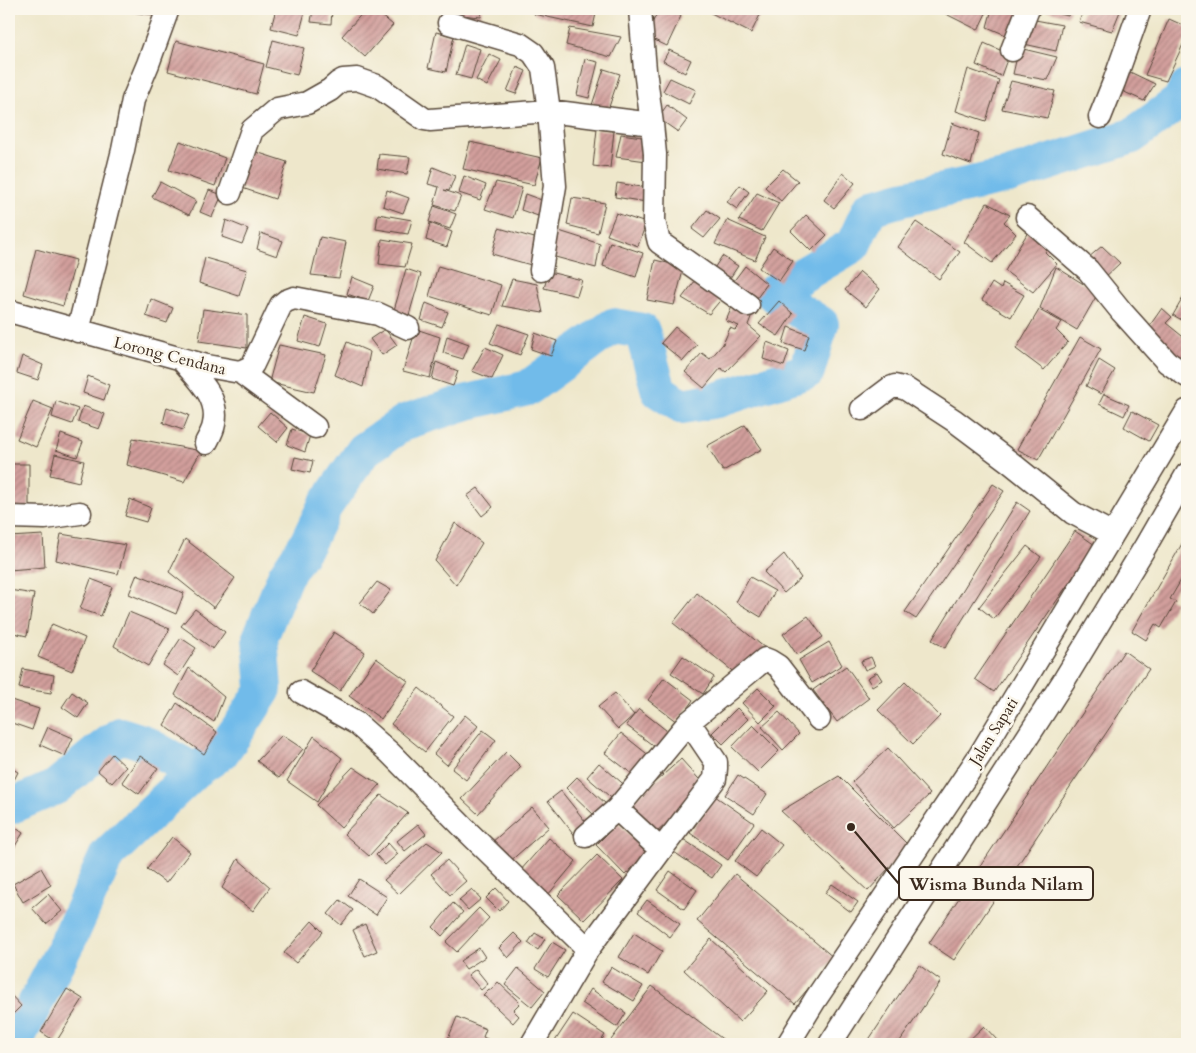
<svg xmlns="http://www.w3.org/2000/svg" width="1196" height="1053" viewBox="0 0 1196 1053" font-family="Cardo,serif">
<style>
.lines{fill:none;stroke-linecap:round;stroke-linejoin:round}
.river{stroke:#71bbea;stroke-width:36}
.building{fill:url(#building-hatch)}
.street-casing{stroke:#564638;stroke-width:25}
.street{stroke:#fff;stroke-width:22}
.labels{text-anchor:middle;stroke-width:5;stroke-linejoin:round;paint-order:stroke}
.street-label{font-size:16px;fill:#3b2a1e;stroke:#fbf7ec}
.leader{fill:none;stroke:#3b2a1e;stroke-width:2}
.callout-dot{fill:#3b2a1e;stroke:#fbf7ec;stroke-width:2}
.callout{fill:#fbf7ec;stroke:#3b2a1e;stroke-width:2}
.callout-label{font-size:18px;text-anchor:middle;font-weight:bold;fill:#3b2a1e}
</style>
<defs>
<pattern id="building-hatch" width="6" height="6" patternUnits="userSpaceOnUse" patternTransform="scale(1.25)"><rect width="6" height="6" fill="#d29f9c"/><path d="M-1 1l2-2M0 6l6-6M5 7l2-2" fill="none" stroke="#ac827f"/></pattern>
</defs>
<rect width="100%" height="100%" fill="#fbf7ec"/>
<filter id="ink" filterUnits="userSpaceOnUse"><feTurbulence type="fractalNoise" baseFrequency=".02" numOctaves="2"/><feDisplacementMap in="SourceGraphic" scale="10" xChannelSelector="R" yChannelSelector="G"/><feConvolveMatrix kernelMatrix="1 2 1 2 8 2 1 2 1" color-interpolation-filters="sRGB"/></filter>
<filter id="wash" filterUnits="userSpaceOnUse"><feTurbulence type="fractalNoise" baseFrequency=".0096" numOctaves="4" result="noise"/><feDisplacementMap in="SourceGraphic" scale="20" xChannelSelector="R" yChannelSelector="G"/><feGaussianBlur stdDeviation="1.12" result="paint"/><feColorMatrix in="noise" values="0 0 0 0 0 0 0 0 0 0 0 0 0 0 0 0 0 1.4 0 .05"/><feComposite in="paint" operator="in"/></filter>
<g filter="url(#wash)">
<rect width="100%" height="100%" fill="#eee7cb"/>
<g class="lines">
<!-- river -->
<path class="river" d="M9,807l47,-20 38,-32 26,-20 22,7 53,29 26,-18 22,-31 21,-33 -4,-51 25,-62 22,-33 18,-37 39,-56 41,-28 59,-19 64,-15 85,-62 29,5 17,60 23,15 35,-6 90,-29 14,-47 -49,-31 81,-48 17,-37 32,-9 106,-23 124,-40 48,-35 7,-13
M14,1044l56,-107 37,-82 88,-84"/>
</g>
<g id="blocks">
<!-- building -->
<path class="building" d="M132,9h25l-1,6 -25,-3z
M276,9h15l14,3 -6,23 -28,-7z
M313,9l19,2 -1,13 -20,-2z
M366,9h8l19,16 -28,32 -23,-21z
M449,9h33l-1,8 -32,-3z
M535,9h62l-4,18 -59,-13z
M659,9h7l15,7 -14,30 -21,-10z
M703,9h60l-12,24z
M936,9h52l-10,21z
M992,9h29l-8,29 -26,-11z
M1042,9h28l-2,7z
M1084,9h37l-9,22 -33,-9z
M1030,19l32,6 -6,26 -32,-7z
M1169,19l18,8v9l-21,45 -21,-6z
M570,28l51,9 -10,20 -45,-12z
M436,32l18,4 -8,36 -18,-4z
M273,40l31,8 -7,27 -31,-8z
M176,41l88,23 -8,30 -88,-23z
M984,43l25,11 -8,22 -25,-11z
M465,44l15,5 -9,30 -15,-4z
M1019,48l38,9 -10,23 -34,-6z
M669,50l22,10 -6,13 -22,-12z
M489,54l12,6 -14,26 -11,-6z
M585,59l13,3 -9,36 -12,-3z
M517,67l9,4 -10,23 -9,-3z
M604,69l16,5 -12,36 -16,-5z
M968,69l31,11 -13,41 -30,-10z
M1130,72l25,12 -11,17 -24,-11z
M670,78l26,12 -7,14 -26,-13z
M1011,81l44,10 -8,27 -45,-9z
M667,105l20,15 -9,12 -20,-14z
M952,123l27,10 -8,31 -28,-10z
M597,129l17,2 -4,37 -17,-2z
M621,134l28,4 -2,23 -31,-4z
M180,141l45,17 -10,28 -46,-16z
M470,142l72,16 -8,27 -71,-16z
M250,150l37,12 -12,37 -36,-12z
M379,154l31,3 -3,17 -30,-5z
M433,167l22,9 -6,15 -5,-1 17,6 -6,15 -21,-6 5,-18 -11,-3z
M783,169l15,12 -17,20 -16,-14z
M843,173l12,10 -21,25 -10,-8z
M464,176l22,9 -6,15 -21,-7z
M160,182l36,19 -7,14 -37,-18z
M496,182l26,6 -9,30 -28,-9z
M617,183l31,5 -2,14 -31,-5z
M740,185l9,7 -12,17 -10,-7z
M209,190l13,5 -10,22 -12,-5z
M387,190l22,8 -6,15 -20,-7z
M757,193l22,10 -17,28 -23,-11z
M525,194l22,8 -6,15 -20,-7z
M572,198l33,5 -7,30 -31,-8z
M987,203l23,12 -6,7 12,12 -24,29 -28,-21z
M434,206l22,8 -6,15 -21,-7z
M707,210l13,9 -16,19 -12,-9z
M616,213l30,10 -8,23 -31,-11z
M378,214l34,6 -4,14 -32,-5z
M806,215l21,20 -16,16 -20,-20z
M226,220l22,9 -6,15 -20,-7z
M727,220l38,17 -10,23 -40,-16z
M916,222l44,30 -21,27 -41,-32z
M430,223l22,9 -5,15 -21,-7z
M499,228l39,11 -7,26 -39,-11z
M556,230l44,14 -4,24 -48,-13z
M1028,232l23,13 -6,7 12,12 -24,28 -28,-21z
M261,233l22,8 -6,15 -20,-7z
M320,237l26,5 -7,36 -28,-3z
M382,239l30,5 -7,23 -26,-3z
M610,242l33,11 -7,24 -33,-11z
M1102,246l18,17 -18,17 -14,-22z
M773,247l20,14 -14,20 -20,-13z
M36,249l40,11 -13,46 -39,-12z
M722,256l16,10 -10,15 -15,-11z
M205,258l42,12 -8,26 -40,-13z
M655,260l29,7 -10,38 -27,-5z
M438,266l63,19 -9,30 -63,-19z
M745,266l22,18 -13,18 -24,-16z
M1056,267l42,26 -21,37 -37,-22z
M406,269l15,5 -12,41 -15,-5z
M549,272l33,8 -5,16 -33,-8z
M860,272l20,17 -14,18 -21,-17z
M352,277l22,9 -6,15 -21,-7z
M512,279l25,5 6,29 -41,-7z
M695,281l28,16 -14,17 -27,-16z
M992,283l9,6 2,-6 21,12 -13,22 -29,-17z
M1187,291v32l-14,-8z
M151,299l22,9 -6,15 -21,-7z
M779,301l14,13 -15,22 -19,-12z
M426,303l22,9 -6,15 -21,-7z
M733,304l20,8 -5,13 13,11 -35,36 -5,-4 -17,20 -19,-16 17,-19 8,6 13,-15 7,-16 5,2 4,-4 -13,-5z
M1162,308l10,9 -6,6 21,17v25l-41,-34z
M203,309l44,6v33l-48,-7z
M1039,310l23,12 -6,8 12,12 -24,28 -28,-21z
M305,317l22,7 -7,23 -22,-6z
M499,324l30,10 -9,21 -30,-12z
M675,327l22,18 -14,16 -22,-18z
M788,327l21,8 -5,15 -21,-7z
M385,329l12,16 -15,10 -12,-16z
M416,329l24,8 -10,41 -27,-7z
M535,333l22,8 -6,15 -20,-7z
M447,336l22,8 -6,15 -20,-6z
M1080,337l21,12 -63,111 -21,-11z
M347,342l23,10 -7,35 -28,-12z
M767,342l22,9 -5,15 -21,-7z
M279,345l47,10 -12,37 -45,-10z
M485,347l18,8 -11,24 -20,-8z
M22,356l21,9 -5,15 -21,-7z
M1099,360l16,10 -14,24 -15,-8z
M436,362l22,9 -5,15 -21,-7z
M88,376l21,9 -5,15 -21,-7z
M1104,394l25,11 -5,11 -25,-12z
M33,401l20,8 -17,38 -19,-8z
M56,401l22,8 -6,15 -20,-7z
M83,406l22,8 -6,15 -21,-7z
M167,407l22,8 -6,15 -20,-7z
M1132,411l26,14 -9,16 -25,-14z
M270,412l18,16 -11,14 -19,-16z
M745,425l17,24 -39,22 -16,-25z
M292,429l18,6 -5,17 -18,-7z
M61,434l22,8 -6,15 -21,-7z
M133,438l68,13 -17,31 -57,-17z
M55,454l29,7 -5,21 -29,-7z
M295,457l18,4 -3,12 -18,-4z
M9,464h20v47h-20z
M993,484l11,7 -88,128 -11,-7z
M478,488l15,19 -11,9 -15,-20z
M130,499l21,9 -5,14 -21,-6z
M1017,502l13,9 -85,137 -13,-8z
M455,523l27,20 -26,42 -21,-24z
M1075,531l20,14 -101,147 -19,-13z
M61,534l65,11 -8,29 -62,-14z
M43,535l2,32 -36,3v-33z
M1187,535v35l-17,29 6,3 -15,26 -6,-4 -9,16 -14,-9z
M185,539l50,39 -21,30 -45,-36z
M1027,546l14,11 -47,62 -15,-12z
M784,554l17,24 -17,15 -20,-21z
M137,574l47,19 -8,21 -47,-20z
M750,577l25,14 -14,26 -25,-15z
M91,579l21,8 -11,29 -21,-7z
M377,582l14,8 -18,24 -13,-11z
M9,590l25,4 -7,42 -18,-4z
M697,593l68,55 -24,30 -68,-55z
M195,609l30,23 -12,17 -32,-23z
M129,612l41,17 -22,37 -34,-20z
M808,616l15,21 -26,18 -14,-21z
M52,624l33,14 -13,33 -34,-14z
M334,632l31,20 -25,39 -30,-20z
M181,638l15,10 -18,28 -15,-11z
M829,642l13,23 -30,18 -13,-23z
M1124,651l25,18 -195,291 -25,-17z
M683,656l31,21 -11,17 -32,-21z
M871,657l4,9 -10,4 -4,-9z
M376,658l32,23 -27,38 -32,-23z
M846,666l23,32 -32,24 -24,-32z
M189,668l35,29 -10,25 -39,-27z
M23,669l31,6 -3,18 -32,-5z
M877,672l5,8 -10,6 -5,-8z
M664,678l29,22 -16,22 -29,-22z
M905,682l35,34 -27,28 -35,-34z
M419,688l34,28 -28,36 -34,-28z
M758,688l18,18 -16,16 -18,-19z
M72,692l16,11 -10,15 -16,-11z
M615,693l19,22 -16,14 -20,-22z
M11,700l28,9 -7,21 -23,-8v-16z
M177,703l40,29 -13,22 -40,-29z
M737,708l11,11 -25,25 -11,-11z
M639,709l32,25 -12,16 -33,-25z
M779,712l20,22 -16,16 -21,-23z
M465,715l13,11 -31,39 -13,-11z
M753,725l26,26 -21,21 -26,-25z
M48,727l25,11 -8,18 -25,-11z
M483,730l13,10 -30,40 -14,-11z
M621,733l30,24 -15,20 -31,-24z
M282,735l21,14 -24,29 -22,-17z
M314,736l28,22 -25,44 -30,-21z
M888,748l42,46 -36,34 -42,-46z
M506,752l15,15 -43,47 -16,-15z
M112,754l14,13 -14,16 -14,-12z
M140,756l18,12 -19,26 -17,-12z
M681,759l25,28 -52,48 -26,-29z
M599,763l29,25 -12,14 -29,-25z
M9,767l9,5 -9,18z
M353,767l27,18 -39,43 -25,-23z
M738,775l29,19 -13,20 -29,-19z
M839,776l70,70 -41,45 -87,-80z
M577,777l30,28 -11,12 -30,-29z
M561,791l28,35 -13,11 -28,-36z
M381,795l27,18 -39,43 -25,-22z
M715,796l39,27 -26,37 -38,-27z
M532,807l17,20 -41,36 -17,-20z
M9,823l14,10 -14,23z
M618,823l28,30 -21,22 -29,-30z
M418,824l8,10 -21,17 -8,-10z
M761,828l21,17 -26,32 -21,-16z
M172,837l18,15 -24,31 -19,-14z
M549,838l27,23 -28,34 -28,-24z
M683,839l38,26 -9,13 -38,-26z
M427,842l15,10 -43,42 -15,-14z
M388,843l10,11 -13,11 -9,-10z
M597,855l26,25 -39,40 -26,-25z
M238,859l32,28 -17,24 -31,-23z
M447,860l19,21 -16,14 -19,-21z
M41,868l10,17 -28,17 -10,-18z
M670,871l27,19 -13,19 -27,-19z
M735,874l99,84 -39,46 -98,-83z
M359,879l28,18 -11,18 -28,-19z
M832,884l26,18 -7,10 -26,-19z
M496,888l12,13 -9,10 -13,-13z
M472,889l9,10 -13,11 -9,-10z
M48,894l14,17 -16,13 -14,-16z
M340,900l13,10 -12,15 -13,-11z
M647,900l33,24 -10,13 -32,-25z
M453,903l10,9 -21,24 -9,-9z
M479,908l10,10 -32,34 -11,-10z
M312,921l11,11 -27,31 -12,-10z
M365,924l12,27 -12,5 -12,-26z
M514,933l9,9 -15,16 -9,-10z
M535,933l10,6 -7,11 -10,-7z
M634,933l28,18 -14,24 -29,-18z
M711,939l57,52 -28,31 -56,-52z
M552,942l13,8 -17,27 -13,-8z
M479,948l6,9 -19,12 -6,-8z
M919,965l22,16 -43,63h-32z
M611,967l32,19 -9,15 -32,-19z
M518,968l27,23 -13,16 -27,-22z
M476,969l12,15 -7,6 -13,-15z
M498,982l22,21 -7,7 6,6 -6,7 -30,-28 6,-6 2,1z
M652,986l77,58h-121z
M67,989l16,10 -27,43 -15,-10z
M591,989l35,24 -9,14 -35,-24z
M9,993l12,13 -8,8 -4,-4z
M573,1014l32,21 -6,9h-46z
M457,1017l29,12 -3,8 14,7h-51z
M984,1026l13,14 -4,4h-28z"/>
</g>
</g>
<g filter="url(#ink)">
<use href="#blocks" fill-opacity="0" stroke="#564638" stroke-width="1"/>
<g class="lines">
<!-- street casing -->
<g class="street-casing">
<path id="street" d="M640,9l5,61 7,54 3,30 -1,67 5,21 89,63
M449,23l71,21 13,9 10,15 6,43 6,75 -14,84
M1012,50l16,-41
M1100,117l14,-35 26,-73
M230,193l22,-63 25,-21 30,-6 23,-13 8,-7 5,-3 14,-1 20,7 47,33 6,1 119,-9 103,13
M1027,217l61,53 34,42 45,50 20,14
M9,311l198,55 33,6 11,-5 2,-3 28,-59 5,-4 8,-3 84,16 30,14
M78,331l45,-181 10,-50 15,-36 20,-55
M181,359c16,19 39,38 33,65 -1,7 -5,13 -8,19
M240,372l75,55
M862,409l28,-21 5,-2 11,3 49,32 56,42 62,50 40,21
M9,517l36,1 35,-5
M301,692l55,31 34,30 79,80 119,116 -56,95
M617,809l44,41
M586,836l31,-27 72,-87
M588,949l73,-99 54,-71 1,-11v-6l-27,-40 76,-63 5,2 8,5 41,53
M788,1044l27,-44 165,-245 207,-344
M830,1044l233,-362 82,-135 42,-73"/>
</g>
<!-- street -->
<use href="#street" class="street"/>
</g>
</g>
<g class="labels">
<!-- street labels -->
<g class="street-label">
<text transform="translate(170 355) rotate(14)" y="6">Lorong Cendana</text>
<text transform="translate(993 731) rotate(-58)" y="6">Jalan Sapati</text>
</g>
</g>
<!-- callouts -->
<path class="leader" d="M851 827L899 884"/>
<circle class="callout-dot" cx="851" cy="827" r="5"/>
<rect class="callout" x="899" y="867" width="194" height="33" rx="5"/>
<g class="callout-label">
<text x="996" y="890">Wisma Bunda Nilam</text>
</g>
<!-- margin -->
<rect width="1196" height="1053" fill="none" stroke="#fbf7ec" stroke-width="30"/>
</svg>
